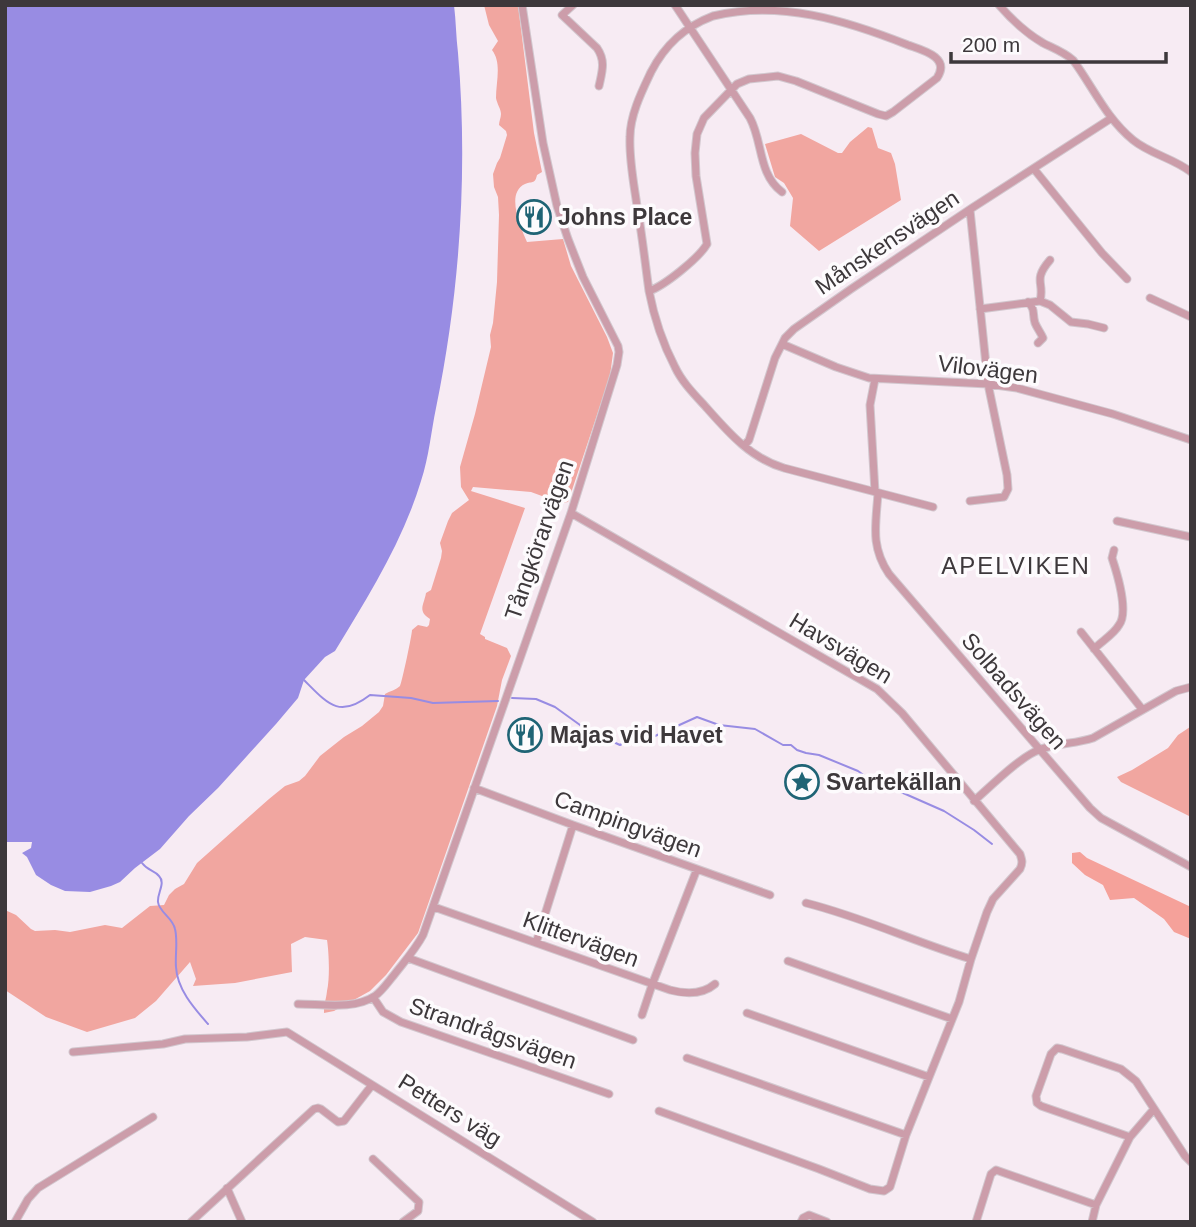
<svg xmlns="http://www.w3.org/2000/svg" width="1196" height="1227" viewBox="0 0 1196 1227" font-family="Arial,sans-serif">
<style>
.green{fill:#f1a6a0}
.forest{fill:#f5a19a}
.water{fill:#988ce3}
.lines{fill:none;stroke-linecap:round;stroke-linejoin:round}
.stream{stroke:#988ce3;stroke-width:2}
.minor-casing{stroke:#d2c7ce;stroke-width:9}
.minor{stroke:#cc9daa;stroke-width:7}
.labels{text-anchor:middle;stroke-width:7;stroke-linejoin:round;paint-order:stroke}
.poi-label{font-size:23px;font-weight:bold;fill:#3d383b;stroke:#fdfbfd;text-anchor:start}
.street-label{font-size:23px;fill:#3d383b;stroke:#fdfbfd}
.neighbourhood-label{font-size:24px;letter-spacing:2px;fill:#3d383b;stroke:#fdfbfd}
</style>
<rect width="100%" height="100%" fill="#f7ebf3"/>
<!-- green -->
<path class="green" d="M484,5h34l16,128 8,39 -5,3c-2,9 -4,6 -12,9 -20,9 -4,44 2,58l36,-3 8,27 36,71 6,16 -3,23 -42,126 -7,1 -30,-11 -58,-5 -2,4 54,17 -45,126 5,3v2l22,9 4,8 -9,24 -5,26 -79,227 -32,42 -16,16 -36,20 -10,2c0,-12 2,-12 3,-22 3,-13 2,-38 0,-51l-22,-3 -14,7 1,28 -57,11 -42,3 3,-7 -6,-17 -34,39 -21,17 -48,14 -41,-15 -41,-27v-80l11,5 15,14 4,2 20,-1 15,2 35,-7 17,3 28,-22 14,-1 5,-10 6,-6 9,-5 13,-21 72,-64 16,-13 14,-5 6,-5 15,-20 24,-19 18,-11 17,-14 4,-6 2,-12c5,-3 11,-4 15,-8 2,-4 12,-51 12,-56l6,-5 9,2 2,-2 1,-6c-13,-8 -6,-14 -4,-26l5,-3 10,-32 1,-7 -2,-8 8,-22 4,-8 17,-13 -8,-13 -1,-20 15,-53 16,-67 -1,-12 3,-12 4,-41 2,-67 -1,-18 -4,-10 -1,-13 4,-11 3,-5 7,-23 -1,-4 -7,-6c0,-4 2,-7 2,-11 0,-5 -4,-10 -5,-16 0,-16 6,-35 -4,-48l6,-9 -9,-16z
M868,127l4,1 6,20 13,5 4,11 6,36 -82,51 -29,-25 3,-28 -9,-15 -9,-6 -10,-33 36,-10 37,19h4l8,-11z
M1190,727h1v90l-70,-35 -4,-5 15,-7 36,-22 10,-13z"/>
<!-- forest -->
<path class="forest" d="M1080,852l7,6 104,49v32l-17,-7 -10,-13 -30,-21 -24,2 -7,-15 -18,-10 -13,-12v-10z"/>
<!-- water -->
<path class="water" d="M5,5h449c2,16 2,32 4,48 10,118 2,238 -22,355 -5,24 -7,49 -15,73 -18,60 -53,116 -86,170l-10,6 -21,23 -6,18 -22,26 -58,64 -29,28 -29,33 -25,19 -15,14 -9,4 -21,6 -25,-1 -14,-6 -15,-10 -9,-18 -5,-4 9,-5 1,-6h-27z"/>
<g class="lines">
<!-- stream -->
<path class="stream" d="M304,680c24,24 35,39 66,15l41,3 22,5 65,-2
M512,698l24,1 19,8 25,18 20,11 20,9 10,-5 14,1 53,-24 22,8 36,4 28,16h8l6,5 9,3 13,2 39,16 19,14 17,4 50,22 30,19 18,14
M142,863c6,8 12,7 17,13 7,7 -2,17 -1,26 1,10 15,16 17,27 3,12 0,26 1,38 1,22 18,41 32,57"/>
<!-- minor casing -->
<g class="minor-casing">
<path id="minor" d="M573,5l-11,10 35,33c9,13 5,24 2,38
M675,5l75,113c13,24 8,56 32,74
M999,5c13,15 27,28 44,38 10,5 21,9 30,17 20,27 33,58 60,80 17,14 40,18 58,32
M1034,169l68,84 25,26
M970,210l18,174 19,91 1,14 -4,8 -34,4
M649,291c15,-5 50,-33 58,-47l-11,-68 -1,-23 2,-19 7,-16 33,-34 12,-5 29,-3 18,5 82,33 8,2 7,-4 44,-34c14,-21 -15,-28 -29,-33 -63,-25 -128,-45 -195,-29 -29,11 -48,29 -62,56 -9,19 -21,43 -21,65 -1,23 4,47 7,69 5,28 8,56 12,85 5,26 14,53 26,76 7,15 19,27 30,39 23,26 45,52 79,62l149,39
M1150,298l41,19
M1040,301c5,-19 -8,-20 10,-41
M1028,302c8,8 4,12 7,21 2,5 6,10 8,15l-5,5
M980,309l60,-8 10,4 21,17 17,2 16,4
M782,344l54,23 33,11 119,6 29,4 96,26 78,26
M744,446l5,-6 26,-82 10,-20 9,-9 57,-40 121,-81 138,-89
M875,492l-5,-87 5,-26
M878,493c-2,31 -8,53 11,81l201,234 11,10 90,49
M571,513l306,176 25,24 118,141c2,6 3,9 0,15l-27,30 -6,13 -16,47 -12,43 -53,133 -16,52 -6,4 -14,-2 -51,-20 -160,-58
M1117,521l74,16
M1081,632l61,77
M1094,649c8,-8 20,-15 25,-24 10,-13 -2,-52 -7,-67l2,-8
M474,788l99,37 197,70
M974,801c16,-14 47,-45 65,-51 17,-7 36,-6 54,-12l83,-47 15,-4
M806,903c56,14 109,39 165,56
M434,907l236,83c15,4 32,5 45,-6
M536,943l37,-118
M408,958l225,82
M788,961l164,58
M373,997l10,15 18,10 208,72
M298,1004c24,0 56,6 77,-8 8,-6 13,-14 19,-21 10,-13 21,-25 29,-40l148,-422 46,-148 2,-13 -1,-6 -35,-69 -15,-38 -11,-33 -14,-63 -21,-138
M747,1013l182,64
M642,1015l10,-30 45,-116
M73,1052l90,-8 22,-5 62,-2 40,-5 306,190
M687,1058l219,77
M1130,1137l-89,-31 -4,-3 -1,-7 15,-42 6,-6 5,1 59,20 15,12 49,75 6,6
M373,1159l46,43 -1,9 -15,11
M227,1188l15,34
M15,1222l13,-23 10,-11 115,-71
M191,1222l123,-113 4,-1 3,1 17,13 6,-1 28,-36
M801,1222l2,-4 6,-3 18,7
M976,1222l15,-48 5,-4 100,35
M1092,1222l4,-17 34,-68 24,-28"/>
</g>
<!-- minor -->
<use href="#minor" class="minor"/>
</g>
<!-- icons -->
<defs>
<g id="restaurant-ring" transform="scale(1.75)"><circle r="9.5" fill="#fdfbfd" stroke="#1f6475" stroke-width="1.5"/><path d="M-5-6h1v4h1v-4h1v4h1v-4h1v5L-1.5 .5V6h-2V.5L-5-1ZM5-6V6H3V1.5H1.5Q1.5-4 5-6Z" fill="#1f6475"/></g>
<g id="sight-ring" transform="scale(1.75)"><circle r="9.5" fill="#fdfbfd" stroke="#1f6475" stroke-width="1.5"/><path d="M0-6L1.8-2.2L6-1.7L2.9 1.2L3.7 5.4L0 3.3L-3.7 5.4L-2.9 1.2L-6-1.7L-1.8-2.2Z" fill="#1f6475"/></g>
</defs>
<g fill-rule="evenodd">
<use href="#restaurant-ring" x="534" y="217"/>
<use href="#restaurant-ring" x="525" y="735"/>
<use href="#sight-ring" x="802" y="782"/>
</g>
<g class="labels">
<!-- poi labels -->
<g class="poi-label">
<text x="558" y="225">Johns Place</text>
<text x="550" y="743">Majas vid Havet</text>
<text x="826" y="790">Svartekällan</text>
</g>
<!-- street labels -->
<g class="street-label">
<text transform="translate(887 242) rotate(-34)" y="8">Månskensvägen</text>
<text transform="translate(988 369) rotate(7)" y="8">Vilovägen</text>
<text transform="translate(539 540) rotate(-71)" y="8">Tångkörarvägen</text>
<text transform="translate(841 648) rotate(31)" y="8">Havsvägen</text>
<text transform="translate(1014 691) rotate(49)" y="8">Solbadsvägen</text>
<text transform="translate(628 824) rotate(20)" y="8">Campingvägen</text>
<text transform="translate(581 939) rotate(20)" y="8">Klittervägen</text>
<text transform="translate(493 1033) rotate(19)" y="8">Strandrågsvägen</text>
<text transform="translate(450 1110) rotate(32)" y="8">Petters väg</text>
</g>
<!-- neighbourhood labels -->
<g class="neighbourhood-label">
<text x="1016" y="574">APELVIKEN</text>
</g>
</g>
<!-- border -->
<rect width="1196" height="1227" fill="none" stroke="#3d383b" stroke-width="14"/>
<!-- scale -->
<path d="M951 52v10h215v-10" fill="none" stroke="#3d383b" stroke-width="3.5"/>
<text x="962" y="52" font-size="21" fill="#3d383b" stroke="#fdfbfd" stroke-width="5" paint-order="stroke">200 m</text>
</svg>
